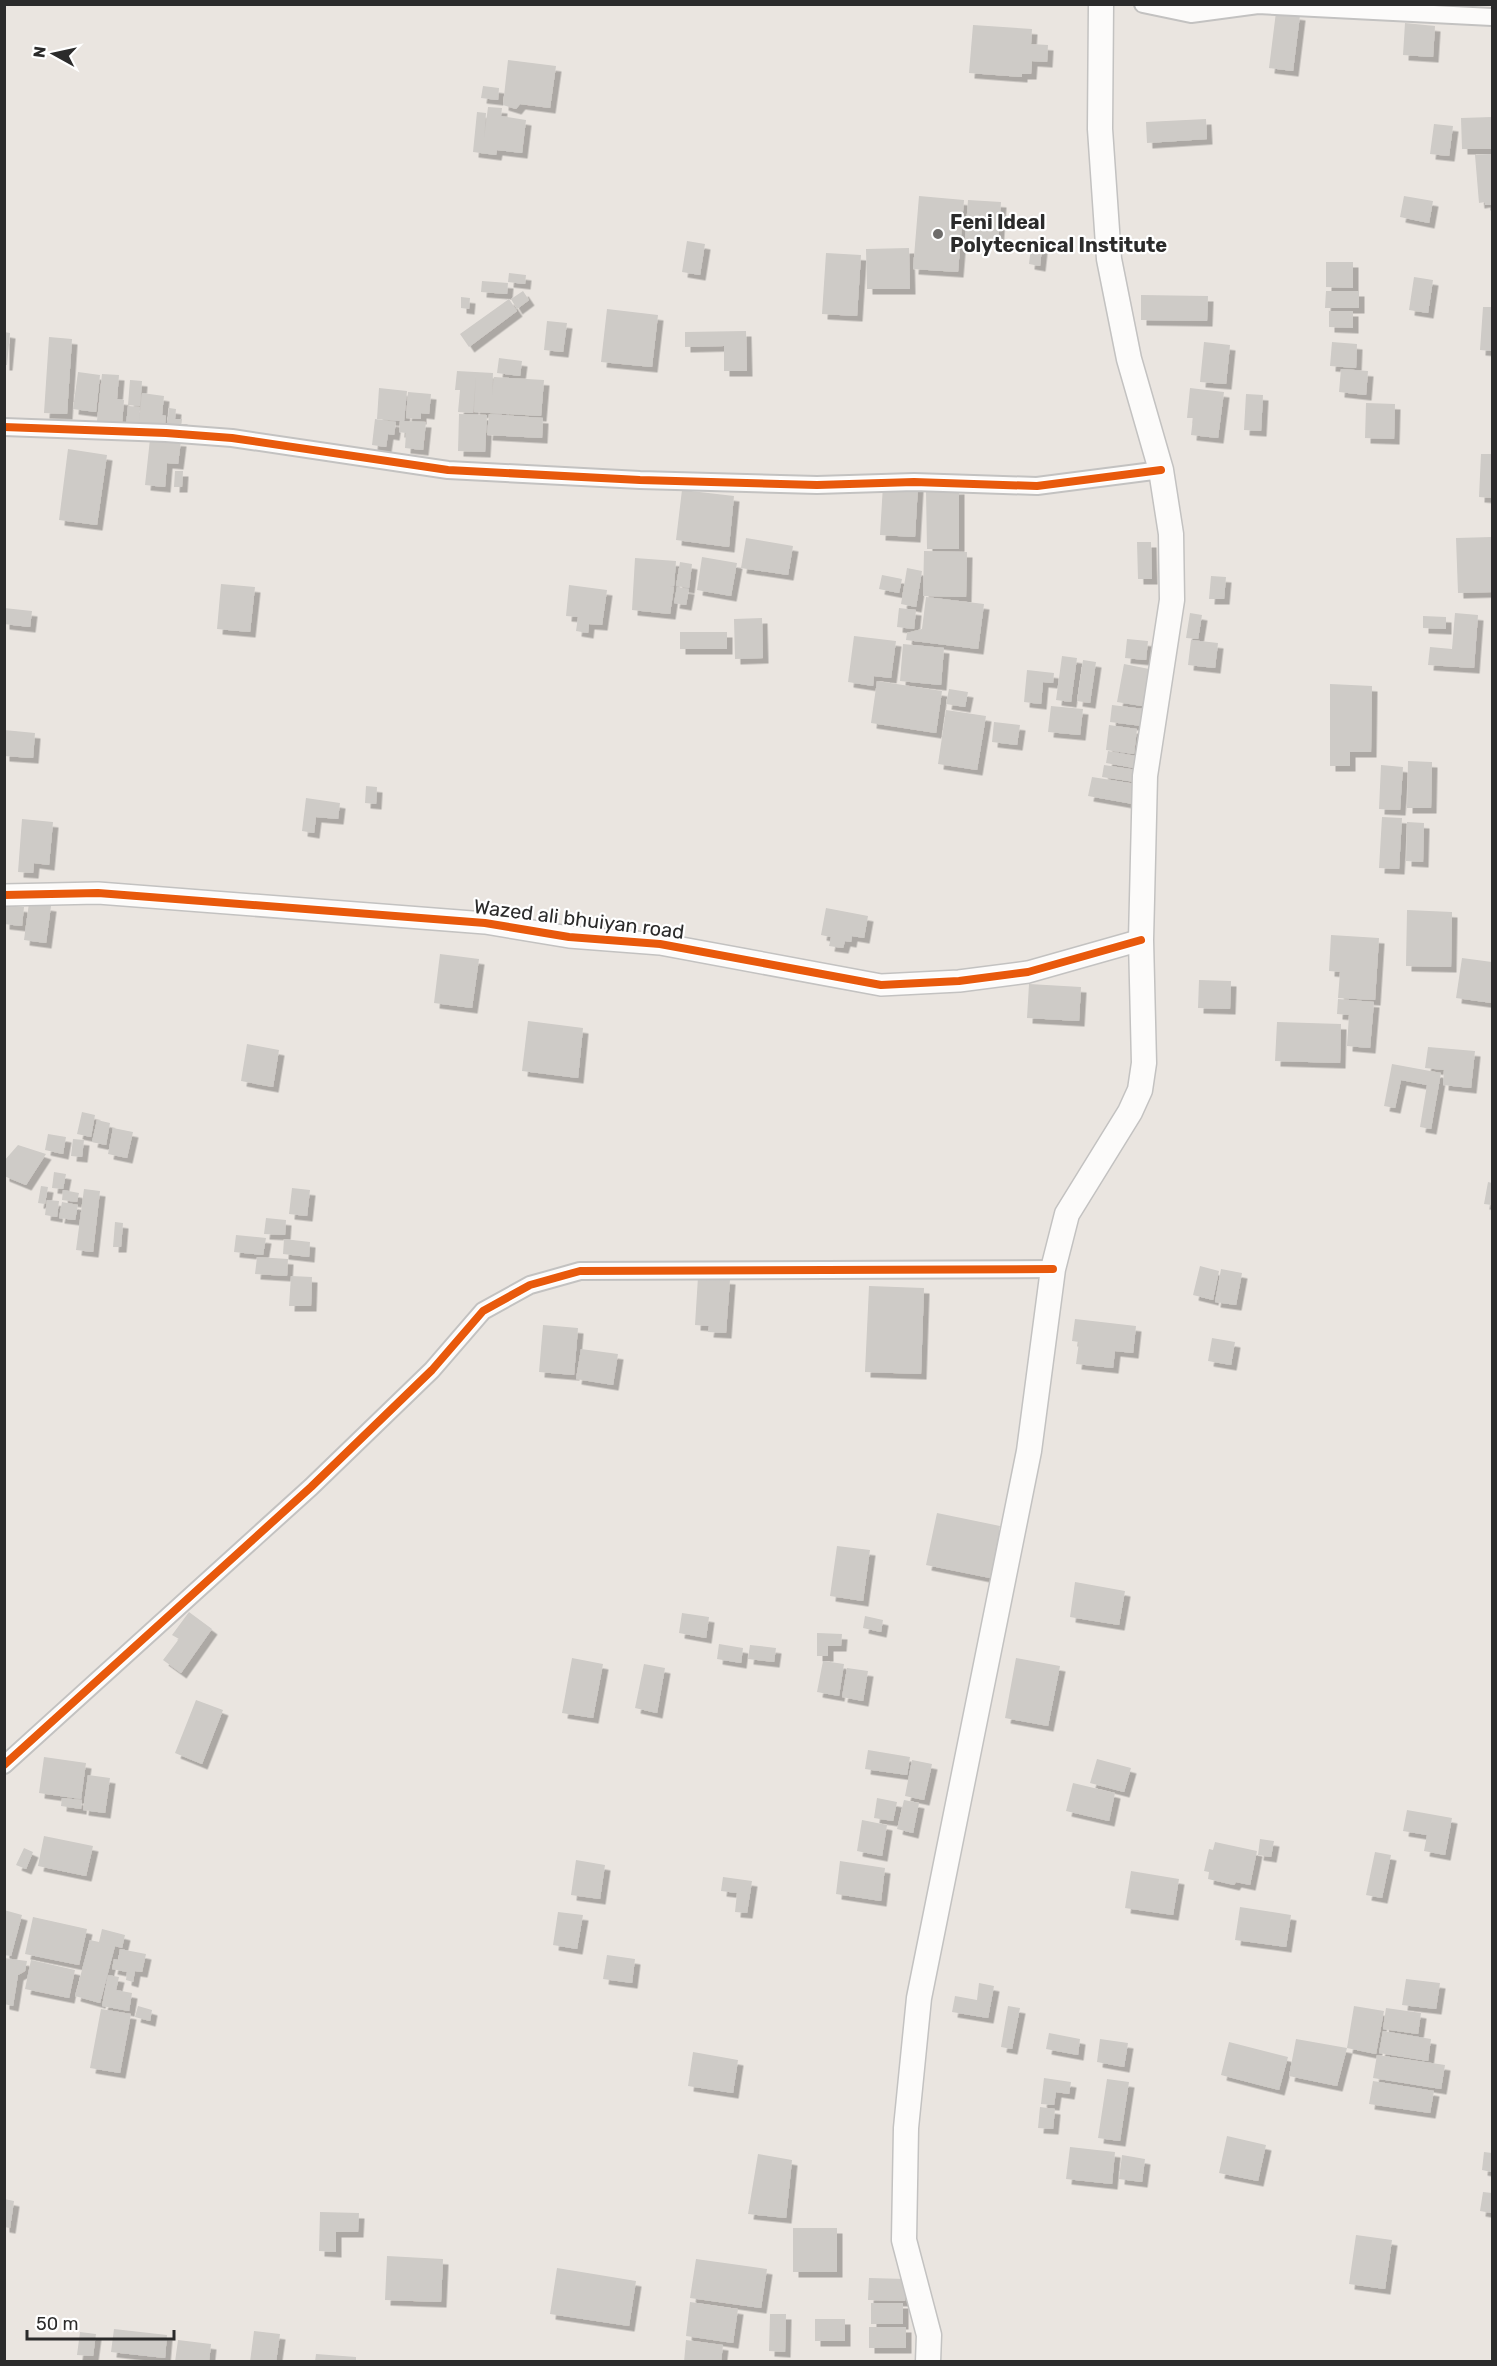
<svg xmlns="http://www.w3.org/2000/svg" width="1497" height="2366" viewBox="0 0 1497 2366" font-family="Rubik,sans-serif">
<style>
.building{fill:#cecbc7;filter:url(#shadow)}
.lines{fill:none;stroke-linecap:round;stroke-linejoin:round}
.minor-casing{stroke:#c3c2c1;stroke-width:20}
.tertiary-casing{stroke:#c3c2c1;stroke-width:24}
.secondary-casing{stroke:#c3c2c1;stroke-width:27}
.minor{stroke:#fcfbfa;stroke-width:16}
.tertiary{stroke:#fcfbfa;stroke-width:21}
.secondary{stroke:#fcfbfa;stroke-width:24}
.cycleway-casing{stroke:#fff;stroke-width:11}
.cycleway{stroke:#e8590c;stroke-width:8}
.poi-dot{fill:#6e6c6a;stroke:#fff;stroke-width:2}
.labels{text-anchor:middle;stroke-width:4.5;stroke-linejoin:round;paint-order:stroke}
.poi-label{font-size:20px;font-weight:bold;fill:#2b2b2b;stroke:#fff;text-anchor:start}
.street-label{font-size:20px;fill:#2b2b2b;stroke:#fff}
</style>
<defs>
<filter id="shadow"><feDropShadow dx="5.5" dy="5.5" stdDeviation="0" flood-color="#0004"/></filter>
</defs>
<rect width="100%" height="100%" fill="#eae5e0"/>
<!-- building -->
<path class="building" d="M1276,12l24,3 -7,56 -24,-3z
M1405,23l30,3 -2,31 -30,-2z
M973,25l59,4 -1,15 17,1 -1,17 -15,-1 -1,13h-9v3l-53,-4z
M508,60l48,6 -6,42 -30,-4 -4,5 -13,-4z
M483,86l16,2 -1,12 -17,-2z
M488,107l14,1 -1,8 25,4 -4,33 -25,-3 -1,5 -23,-3 4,-40 9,1 -2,26z
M1492,117v32h-30l-1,-31z
M1206,119l1,20 -60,4 -1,-21z
M1434,124l19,2 -4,30 -19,-2z
M1492,154v51h-7v-3l-6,1 -4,-48z
M919,196l45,4 -6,72 -45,-3z
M1404,196l29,5 -4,22 -29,-6z
M968,200l33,2 -3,41 -33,-3z
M687,241l18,3 -5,31 -18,-3z
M1031,247l11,1 -2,18 -11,-2z
M909,248l1,41h-43l-1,-40z
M826,253l35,2 -4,61 -35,-2z
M1326,262h27v26l-27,-1z
M509,273l17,2 -1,9 -17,-2z
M1414,277l19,3 -5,33 -19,-3z
M482,281l26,2 -1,11 -26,-2z
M523,291l6,9 -12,9 -6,-10z
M1326,291h33v17h-34z
M1141,295l67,1 -1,25 -66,-1z
M461,297l9,1 -1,11 -8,-1z
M509,299l8,12 -48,36 -9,-13z
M1483,307h9v44l-12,-1z
M607,309l51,6 -6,52 -51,-5z
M1329,311h24v17l-24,-1z
M547,321l20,2 -4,29 -19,-2z
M746,331l1,40h-23v-25l-39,1v-15z
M4,332l6,1 -3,32h-3z
M49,337l23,2 -5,75 -23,-1z
M1204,342l26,3 -4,39 -26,-2z
M1332,342l25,2 -1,24 -26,-2z
M499,358l23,3 -2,15 -23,-3z
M1341,369l27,2 -2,24 -27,-3z
M457,371l36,2 -1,22 2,-18 50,3 -3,36 -67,-4 2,-37 -3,38 -15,-1 2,-22h-5z
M78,372l22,3 -4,37 -23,-3z
M102,374l17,1 -2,24 7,1 -2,24 -25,-3z
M130,380l12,1 -2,25 -12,-1z
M379,388l28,3 -3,30 22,1 -3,28 -18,-2 1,-15 -7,-1 1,-11 -23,-2z
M1190,388l34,4 -6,46 -27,-3 2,-17h-6z
M408,392l23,2 -2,20 -8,-1v6l-15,-1z
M142,393l22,3 -2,19 4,1 -1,8 -7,-1v5l-32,-3 2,-19 12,1 -1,15z
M1246,394l17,1 -2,36 -17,-1z
M1366,403l29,1 -1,35 -29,-1z
M169,408l7,1 -1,10h7l-1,8 -14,-2z
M459,414l28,1 -2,37 -27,-1z
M489,414l54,4 -1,20 -55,-3z
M375,419l21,3 -2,13 -6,-1 -2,13 -14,-2z
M150,439l31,2 -3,23 -11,-1 -2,24 -20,-2z
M68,449l39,6 -10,70 -38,-5z
M1481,454h11v44l-13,-1z
M175,471h8l-1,16h-8z
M883,485l35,1 -3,51 -35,-2z
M959,489v60h-32l-1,-59z
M682,490l52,6 -5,51 -53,-7z
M1492,537v55l-34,1 -2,-55z
M746,538l47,8 -5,29 -47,-7z
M1137,542h14l1,37h-14z
M924,551l43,1 -1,45 -43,-1z
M702,557l35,6 -6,33 -34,-6z
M635,558l41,3 -2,25h-4l4,1 -4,27 -38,-4z
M680,562l12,2 -3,24 -13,-2z
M907,568l15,3 -6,36 -15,-3z
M882,575l20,4 -3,14 -20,-4z
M1211,576l15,1 -2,22h-15z
M221,584l34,3 -5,45 -33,-3z
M569,585l38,5 -5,35 -13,-1 -1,9 -12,-2 2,-14 -12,-1z
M677,587l12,2 -3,16 -12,-2z
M926,597l58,7 -6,45 -72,-9 1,-7 15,-4z
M4,608l28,3 -2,16 -26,-3z
M899,608l17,2 -2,19 -17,-2z
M1190,613l12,2 -4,24 -12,-1z
M1455,613l23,2 -4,53 -46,-3 2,-18 22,2z
M1423,616l23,1v12l-23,-1z
M762,618l1,40 -28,1 -1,-40z
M680,632h47v17h-47z
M854,636l42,5 -5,37 -17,-2 -1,10 -25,-4z
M1127,639l21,2 -2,19 -21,-2z
M1191,640l27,3 -3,25 -27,-3z
M903,644l41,4 -3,37 -41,-4z
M1062,656l15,2 -6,44 -15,-2z
M1083,660l13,2 -6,41 -13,-2z
M1124,664l25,5 -7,37 -25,-4z
M1027,670l27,3 -1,10 -10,-1 -2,22 -17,-2z
M877,681l65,10 -6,42 -65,-10z
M1330,684l42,2 -1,66h-21v14h-20z
M949,689l19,3 -3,15 -19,-3z
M1112,705l32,4 -2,17 -32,-4z
M1051,706l32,3 -3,26 -32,-3z
M946,710l40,6 -9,54 -39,-6z
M994,722l26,3 -3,20 -25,-3z
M1109,725l28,4 -3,25 -28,-4z
M4,730l31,3 -2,25 -29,-2z
M1108,751l28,5 -2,12 -28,-5z
M1408,761l24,1 -1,46h-24z
M1104,765l33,5 -2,12 -33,-5z
M1381,765l22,2 -3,43 -21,-1z
M1092,777l44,7 -3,20 -45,-8z
M366,786l11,1 -1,17 -11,-1z
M306,798l34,5 -2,16 -22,-2 -2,16 -12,-2z
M1382,817l20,1 -3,51 -20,-1z
M22,819l31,3 -4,43 -15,-2 -1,10 -15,-1z
M1407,822l17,1 -1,39 -17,-1z
M29,903l22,3 -5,37 -22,-3z
M5,905l19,2 -2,19 -18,-2z
M826,908l42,8 -4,22 -12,-2 -1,6 -6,-1 -2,7 -14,-2 2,-9 -10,-2z
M1407,910l45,2 -1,55 -45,-1z
M1331,935l48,3 -4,62 -37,-2 2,-26 -11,-1z
M440,954l39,5 -7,49 -38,-5z
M1462,958l30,4v41l-36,-5z
M1199,980l32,1 -1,28 -32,-1z
M1029,984l52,3 -2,34 -52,-3z
M1338,999l36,3 -4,46 -23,-2 2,-31 -12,-1z
M528,1021l55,7 -5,50 -56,-7z
M1277,1022l64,2 -1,39 -65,-2z
M247,1044l32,6 -6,37 -32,-6z
M1428,1047l47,4 -4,37 -28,-3 1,-15 -19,-2z
M1392,1064l49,9 -10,56 -11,-2 7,-42 -26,-5 -6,28 -11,-2z
M82,1112l13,3 -4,22 -14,-3z
M97,1120l13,3 -4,22 -14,-3z
M113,1128l20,4 -6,26 -19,-4z
M48,1134l18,3 -3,17 -18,-4z
M73,1139l11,1 -2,17 -11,-1z
M18,1145l28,9 -20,31 -22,-9v-15z
M54,1172l12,2 -3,15 -11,-1z
M1488,1182l4,1v22l-8,-1z
M41,1186l7,1 -3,17 -7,-1z
M292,1188l18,2 -3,26 -18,-2z
M84,1189l16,2 -7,61 -17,-2z
M63,1190l16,3 -2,9 -15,-2z
M47,1200l12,1 -2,16 -12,-2z
M62,1202l16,3 -3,15 -16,-2z
M266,1218l20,2 -1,15 -21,-1z
M115,1222l8,1 -2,24h-8z
M236,1235l30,3 -3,17 -29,-3z
M284,1239l26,3 -1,15 -26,-3z
M257,1257l31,2 -1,17 -32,-2z
M1200,1266l19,5 -6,29 -20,-5z
M1221,1269l21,4 -6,32 -21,-3z
M291,1276l21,1 -1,29h-22z
M698,1277l32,2 -4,54 -18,-1 1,-6 -14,-1z
M869,1286l55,2 -3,86 -56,-2z
M1075,1319l61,7 -3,27 -18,-2 -2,17 -37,-4 3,-22 -7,-1z
M543,1325l35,3 -4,47 -35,-3z
M1212,1338l23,4 -4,23 -23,-4z
M581,1349l37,5 -5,31 -37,-6z
M937,1513l63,13 -10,52 -64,-13z
M837,1546l33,4 -7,51 -33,-5z
M1075,1582l50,9 -6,34 -49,-8z
M189,1612l23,17 -31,44 -18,-13 16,-21 -7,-4z
M682,1613l27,4 -3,21 -27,-5z
M865,1616l18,4 -2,12 -18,-4z
M817,1633l25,1 -1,12h-13v10h-11z
M719,1644l24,4 -2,15 -24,-4z
M750,1645l26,3 -2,14 -26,-3z
M572,1658l31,6 -10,54 -31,-5z
M1016,1658l44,8 -12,60 -43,-8z
M823,1661l21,3 -5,32 -22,-4z
M644,1664l21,4 -8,45 -22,-5z
M847,1668l21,3 -5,30 -21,-4z
M196,1700l27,10 -21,54 -27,-11z
M868,1750l42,7 -3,18 -42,-6z
M44,1757l42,6 -5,36 -42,-6z
M1097,1759l34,9 -7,24 -34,-9z
M912,1760l20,4 -8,36 -19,-4z
M88,1775l22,3 -5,35 -22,-3z
M1073,1783l42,10 -6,28 -43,-10z
M62,1798l20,2 -1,9 -20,-3z
M877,1798l20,4 -4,19 -19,-3z
M904,1800l15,3 -6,30 -16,-4z
M1407,1810l45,8 -7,37 -21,-4 3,-16 -24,-4z
M862,1820l25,5 -5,31 -25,-5z
M44,1836l49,10 -7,30 -48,-10z
M1260,1839l14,2 -3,16 -13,-2z
M1215,1842l42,9 -7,34 -14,-3 -2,3 -26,-6 1,-7 -5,-1 5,-22 4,1z
M24,1848l9,4 -7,17 -10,-4z
M1375,1852l16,3 -9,43 -16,-3z
M576,1860l29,5 -5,34 -29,-4z
M840,1861l45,7 -4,33 -45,-7z
M1131,1871l48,8 -6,36 -48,-7z
M723,1877l29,4 -5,32 -12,-1 2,-19 -16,-2z
M1240,1907l51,8 -5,32 -51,-7z
M4,1910l18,5 -11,41 -7,-1z
M558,1912l25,3 -6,34 -24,-4z
M33,1917l54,12 -8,36 -54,-11z
M102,1929l23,6 -3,13 -7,-2 -15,57 -25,-7 15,-56 9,2z
M120,1949l26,5 -4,18 -7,-1 -2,11 -7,-2 1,-8 -15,-3 2,-10 4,1z
M607,1955l28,4 -3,24 -29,-4z
M4,1958l23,3 -2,10 -7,4 -5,31 -9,-2z
M31,1960l44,10 -6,28 -44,-9z
M108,1975l11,2 -3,13 16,3 -3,18 -27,-5z
M1406,1979l34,4 -4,26 -34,-4z
M979,1983l15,3 -6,32 -36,-6 3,-16 22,4z
M138,2006l14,4 -2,11 -15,-4z
M1008,2006l12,2 -8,41 -11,-2z
M1354,2006l30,5 -8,43 -29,-6z
M1386,2008l35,5 -3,21 -35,-5z
M101,2009l30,5 -11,59 -30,-5z
M1383,2031l48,8 -3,22 -49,-8z
M1049,2033l31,6 -2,16 -32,-6z
M1100,2039l28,4 -4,24 -27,-5z
M1296,2039l51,9 -10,38 -48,-10z
M1229,2042l59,15 -9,33 -58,-15z
M693,2052l45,8 -5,33 -45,-7z
M1377,2055l68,10 -4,24 -68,-11z
M1044,2078l27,4 -2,12 -13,-2 -2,13 -13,-1z
M1107,2079l22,3 -9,59 -22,-3z
M1373,2081l61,10 -4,22 -61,-9z
M1040,2107l15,2 -2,20 -15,-1z
M1227,2136l39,9 -8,36 -39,-8z
M1070,2147l45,5 -3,32 -46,-5z
M1484,2152l8,1v19l-10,-2z
M758,2154l34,6 -6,58 -38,-4z
M1122,2155l23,4 -3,23 -23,-3z
M1483,2192l9,1v20l-12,-2z
M4,2199l10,2 -4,27 -6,-1z
M320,2212l39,1 -1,19h-22v20l-17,-1z
M793,2228h44v44h-44z
M1356,2235l36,5 -7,49 -36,-5z
M387,2256l56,3 -2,43 -56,-2z
M696,2259l71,10 -6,39 -71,-10z
M557,2268l79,13 -7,45 -79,-12z
M869,2278l37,1 -1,22 -37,-1z
M690,2302l48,7 -5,34 -47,-7z
M871,2303h32v21h-32z
M770,2314h16l-1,38 -16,-1z
M815,2319h30v22h-30z
M869,2327h37v21h-37z
M114,2329l53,6 -2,23 -54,-6z
M254,2331l26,3 -4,28h-26z
M80,2332l16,2 -3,22 -16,-1z
M178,2340l33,4 -2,18h-34z
M686,2340l37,5 -2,17h-37z
M316,2354l40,3v5h-41z"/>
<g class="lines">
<!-- minor casing -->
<g class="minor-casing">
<path id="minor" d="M1143,4l48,10 67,-9 234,12
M4,427l162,6 66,5 216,32 192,10 177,5 97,-3 123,4 124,-16
M4,1765l307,-278 121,-117 51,-59 47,-26 50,-14 473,-2"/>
</g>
<!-- tertiary casing -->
<g class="tertiary-casing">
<path id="tertiary" d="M4,895l94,-2 387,30 84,14 91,7 221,41 78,-4 69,-9 113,-32"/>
</g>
<!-- secondary casing -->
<g class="secondary-casing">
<path id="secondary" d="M928,2362l1,-27 -25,-95 2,-112 13,-130 110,-547 24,-182 14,-55 63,-102 10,-22 4,-27 -3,-123 4,-164 27,-176 -1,-66 -10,-64 -32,-111 -20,-100 -9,-130 1,-125"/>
</g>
<!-- minor -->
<use href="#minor" class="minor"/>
<!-- tertiary -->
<use href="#tertiary" class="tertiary"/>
<!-- secondary -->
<use href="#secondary" class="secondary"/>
<!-- cycleway casing -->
<g class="cycleway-casing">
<path id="cycleway" d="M4,427l162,6 66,5 216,32 192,10 177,5 97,-3 123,4 124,-16
M4,895l94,-2 387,30 84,14 91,7 221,41 78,-4 69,-9 113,-32
M4,1765l307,-278 121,-117 51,-59 47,-26 50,-14 473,-2"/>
</g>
<!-- cycleway -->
<use href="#cycleway" class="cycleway"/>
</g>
<!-- markers -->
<circle class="poi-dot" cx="938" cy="234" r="6"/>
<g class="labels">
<!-- poi labels -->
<g class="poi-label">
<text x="950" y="229">Feni Ideal<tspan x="950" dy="23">Polytecnical Institute</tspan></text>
</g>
<!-- street labels -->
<g class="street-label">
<text transform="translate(579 919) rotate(7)" y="7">Wazed ali bhuiyan road</text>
</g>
</g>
<!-- border -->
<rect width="1497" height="2366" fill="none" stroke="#2b2b2b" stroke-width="12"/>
<!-- north arrow -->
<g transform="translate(54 54) rotate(278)" stroke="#ffffff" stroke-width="4.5" paint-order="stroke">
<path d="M0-4.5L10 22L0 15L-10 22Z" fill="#2b2b2b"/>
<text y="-9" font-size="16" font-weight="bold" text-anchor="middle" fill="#2b2b2b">N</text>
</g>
<!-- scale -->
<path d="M27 2330v9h147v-9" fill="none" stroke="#2b2b2b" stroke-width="3"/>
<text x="36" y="2330" font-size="18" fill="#2b2b2b" stroke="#ffffff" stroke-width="4.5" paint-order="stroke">50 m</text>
</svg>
